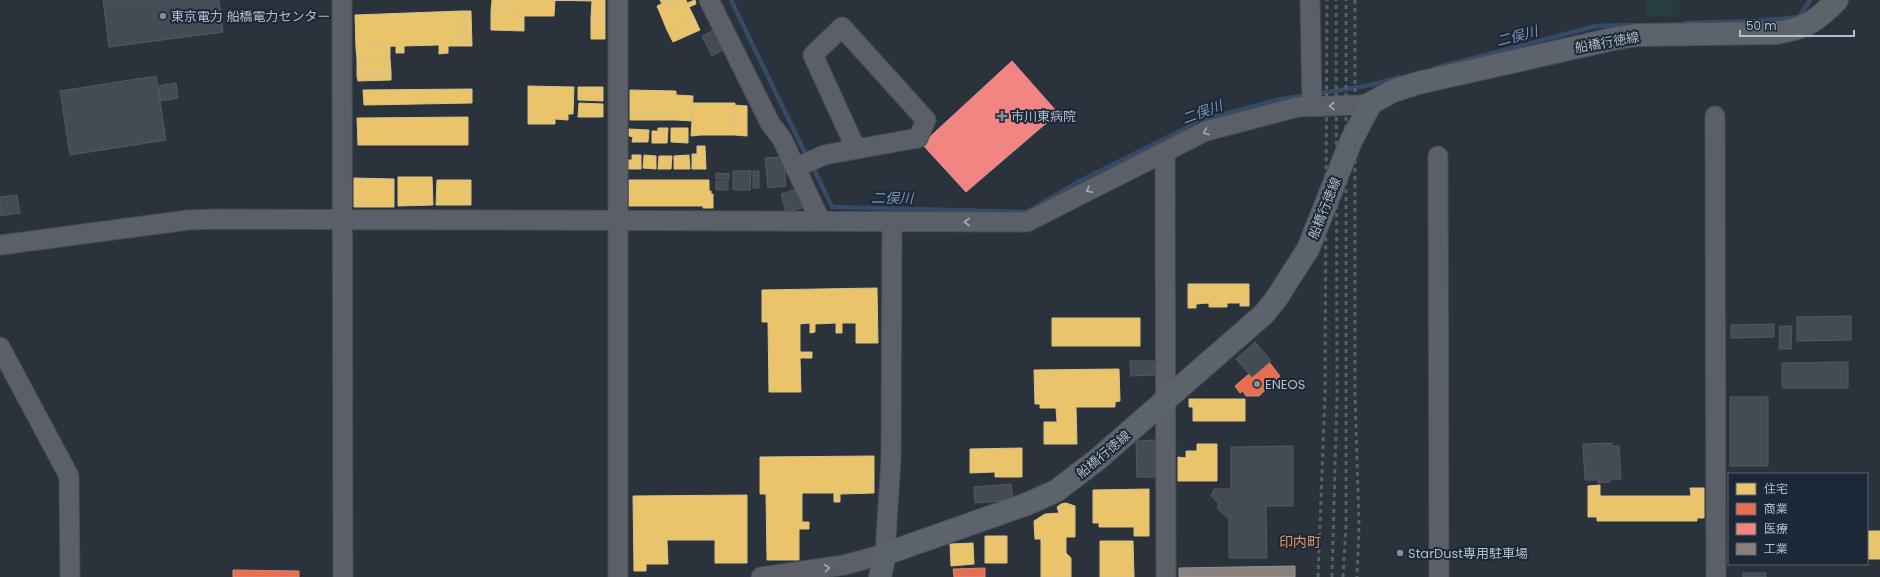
<svg xmlns="http://www.w3.org/2000/svg" width="1880" height="577" viewBox="0 0 1880 577" font-family="Poppins,'Noto Sans JP',sans-serif">
<style>
.green{fill:#263e42}
.homes{fill:#e9c46a;stroke:#d9c287}
.shops{fill:#e76f51;stroke:#d88776}
.health{fill:#f28482;stroke:#df9598}
.industry{fill:#8a817c;stroke:#979394}
.lines{fill:none;stroke-linecap:round;stroke-linejoin:round}
.stream{stroke:#344a66;stroke-width:4.5}
.building{fill:#444b53;stroke:#525962}
.minor-casing{stroke:#484e55;stroke-width:21}
.major-casing{stroke:#484e57;stroke-width:24}
.minor{stroke:#5b6068;stroke-width:19}
.major{stroke:#5d636a;stroke-width:22}
.rail{stroke:#595f66;stroke-width:3;stroke-dasharray:4 4;stroke-linecap:butt}
.oneway{stroke:#a2abb8}
.poi-dot{fill:#848d99;stroke:#1c2837;stroke-width:1.5}
.labels{text-anchor:middle;stroke-width:4;stroke-linejoin:round;paint-order:stroke}
.poi-label{font-size:13px;fill:#b4becc;stroke:#1c2837;text-anchor:start}
.street-label{font-size:13px;fill:#b4becc;stroke:#1c2837}
.water-label{font-size:14px;font-style:italic;fill:#7994b6;stroke:#1c2837}
.neighbourhood-label{font-size:14px;fill:#df935c;stroke:#1c2837}
</style>
<rect width="100%" height="100%" fill="#2a323b"/>
<!-- green -->
<path class="green" d="M1646,0h33l1,15 -33,2z"/>
<!-- homes -->
<path class="homes" d="M492,0h63l-1,16h-37v-5h-26z
M548,0h48l-4,1z
M596,0h9v17h-14l1,-16z
M660,0h21l-12,6 -2,-5 -5,3z
M681,0h5l1,3 8,-3 1,4 -7,3 5,10 -27,13 -10,-24 10,-5 2,5z
M461,11l1,35h-14v7l-9,1v-9l-35,1v7h-8v-7l-40,2 -1,-33z
M461,11h4l2,35h-5z
M465,11h6l1,35h-5z
M491,11h26v5h7v15l-33,-1z
M591,17h14v22h-14z
M694,17l6,13 -27,12 -6,-12z
M390,46v13l-33,1 -1,-12z
M390,59l1,12 -34,2v-13z
M391,71v4l-34,1v-3z
M391,75v5l-33,1 -1,-5z
M528,86l46,1 -1,27h-5v6l-13,-1v5h-27z
M578,87h25v14l-25,-1z
M472,89v14l-108,2 -1,-15z
M630,90l46,1v23l-46,-1z
M676,95l17,1 -1,25 -16,-1z
M579,103l24,1v13h-25z
M693,103h42l-1,32h-33l-9,-14z
M734,105l13,1v30l-13,-1z
M630,113l46,1v6h-46z
M468,117v28h-110l-1,-27z
M692,121l9,14 -10,1z
M658,128h10l-1,15h-15v-12h6z
M671,128h17v15l-17,-1z
M629,129l20,1 -1,12h-16l1,-5 -4,-1z
M697,146h8l1,23h-14v-15h5z
M632,155h9v14h-13v-9h4z
M644,155l12,1v13l-13,-1z
M689,155l1,14h-16v-13z
M659,156h13l-1,13h-13z
M398,177h34l1,28 -35,1z
M354,178l40,1v28h-40z
M437,180h34v25h-35z
M629,180h80v11h2v3h2v14h-10v-2h-74z
M1188,284h61v22h-9v-3h-13v4h-18v-4l-13,1v4h-8z
M877,288l1,55h-22v-20h-14v10h-6v-10l-21,1v8l-5,1v-10l-10,1v28h12v6h-12l1,34h-32l-1,-70h-6v-32z
M1052,318h88v28h-88z
M1119,369l1,32 -5,1v5h-39l1,37h-33v-22h13l-1,-14h-16v-4h-5l-1,-34z
M1189,399h56v22h-52v-14h-4z
M1197,444h20v37h-39v-24l8,1v-7h11z
M1022,448v29h-27v-5l-25,1v-24z
M874,456v37l-34,1v8h-6v-9h-32v29h7v7h-10v31h-32l-1,-66h-6v-37z
M1600,485v11h91l-1,-8h14v30h-7v3h-100v-4h-9v-31z
M1149,489v47h-15v-9h-35v-4h-6v-33z
M747,495v68h-32v-23h-48l1,24h-22v7h-12l-1,-75z
M1066,503l9,3v31h-9v16l5,5v19h-30v-38h-6l-1,-18 11,-7 14,-1 -2,-6 4,-3z
M1867,531h13v28h-13z
M985,536h22v27h-22z
M1100,541h33l1,36h-34z
M973,543l1,21 -23,2 -1,-22z"/>
<!-- shops -->
<path class="shops" d="M1269,362l11,14 -21,20h-13l-3,-5 -3,2 -5,-7 14,-12 3,3z
M985,568v9h-31l-1,-8z
M233,570l66,1v6h-66z"/>
<!-- health -->
<path class="health" d="M1012,61l46,52 -92,79 -44,-48z"/>
<!-- industry -->
<path class="industry" d="M1295,566v11h-116v-9z"/>
<g class="lines">
<!-- stream -->
<path class="stream" d="M731,0l76,157
M1685,23l72,-2 42,-4 11,-17
M1435,68l161,-42 36,-1
M1316,94l55,-9 29,-8
M812,165l20,42 195,5 51,-30 124,-62 79,-21 27,-4"/>
</g>
<!-- building -->
<path class="building" d="M103,0h116l4,32 -114,15z
M716,29l10,19 -14,8 -10,-20z
M156,76l10,64 -96,15 -10,-64z
M176,83l2,15 -18,3 -2,-15z
M783,157l3,29 -18,2 -3,-30z
M733,171h18l-1,19h-17z
M753,171h6v17h-6z
M716,173l13,1v5h-13z
M716,181h12v9h-12z
M800,188l5,19 -19,5 -5,-18z
M17,195l3,18 -20,3v-19z
M1851,316v24l-54,1v-24z
M1774,324v13l-43,1v-13z
M1780,326h12l-1,23h-12z
M1255,342l16,19 -19,16 -16,-18z
M1130,361h24l1,14 -24,1z
M1848,362v26h-66v-25z
M1730,397h38v69h-38z
M1155,440v37h-18l-1,-36z
M1612,443v3h7l2,33h-11v3l-12,1v-3h-13l-2,-36z
M1293,446v60h-27l1,52h-38v-39l-12,-11 2,-4 -8,-8 3,-7h17v-42z
M1011,484l2,16 -38,3 -1,-16z
M1743,573h23v4h-23z"/>
<g class="lines">
<!-- minor casing -->
<g class="minor-casing">
<path id="minor" d="M342,0l1,577
M618,0v577
M709,0l61,123 12,16 38,81
M1310,0l2,106
M1715,116l1,461
M1165,152l1,425
M1438,156l1,421
M795,168l29,-13 94,-17 8,-18 -84,-93 -29,28 43,94
M0,245l188,-25 28,-1 811,3 179,-91 92,-24 61,-2 12,-2
M0,347l69,129 1,101
M761,577l83,-12 41,-11 6,-95 1,-237"/>
</g>
<!-- major casing -->
<g class="major-casing">
<path id="major" d="M880,577l5,-23 142,-50 29,-13 42,-32 166,-145 12,-15 32,-50 43,-108 20,-38 22,-12 25,-8 195,-44 23,-4 139,-2c30,-4 42,-12 62,-33"/>
</g>
<!-- minor -->
<use href="#minor" class="minor"/>
<!-- major -->
<use href="#major" class="major"/>
<!-- rail -->
<path class="rail" d="M1355,0v395l4,130 -2,52
M1318,577l7,-182 2,-395
M1332,577l5,-182 -1,-395
M1343,577l3,-51v-526"/>
</g>
<!-- one-way arrows -->
<defs><path id="oneway-chevron" d="M-2-3.5L2.5 0L-2 3.5" fill="none" stroke-width="1.6" stroke-linecap="round" stroke-linejoin="round"/></defs>
<g class="oneway">
<use href="#oneway-chevron" transform="translate(1332 106) rotate(178)"/>
<use href="#oneway-chevron" transform="translate(1206 132) rotate(159)"/>
<use href="#oneway-chevron" transform="translate(1089 190) rotate(153)"/>
<use href="#oneway-chevron" transform="translate(967 222) rotate(-180)"/>
<use href="#oneway-chevron" transform="translate(827 568) rotate(-8)"/>
</g>
<!-- markers -->
<g class="poi-dot">
<circle cx="163" cy="16" r="4"/>
<path d="M1000 110h4v4h4v4h-4v4h-4v-4h-4v-4h4z"/>
<circle cx="1257" cy="384" r="4"/>
<circle cx="1400" cy="553" r="4"/>
</g>
<g class="labels">
<!-- poi labels -->
<g class="poi-label">
<text x="171" y="21">東京電力 船橋電力センター</text>
<text x="1011" y="121">市川東病院</text>
<text x="1265" y="389">ENEOS</text>
<text x="1408" y="558">StarDust専用駐車場</text>
</g>
<!-- street labels -->
<g class="street-label">
<text transform="translate(1607 42) rotate(-10)" y="5">船橋行徳線</text>
<text transform="translate(1324 208) rotate(-68)" y="5">船橋行徳線</text>
<text transform="translate(1103 454) rotate(-40)" y="5">船橋行徳線</text>
</g>
<!-- water labels -->
<g class="water-label">
<text transform="translate(1517 36) rotate(-15)" y="5">二俣川</text>
<text transform="translate(1202 112) rotate(-20)" y="5">二俣川</text>
<text transform="translate(892 198) rotate(1)" y="5">二俣川</text>
</g>
<!-- neighbourhood labels -->
<g class="neighbourhood-label">
<text x="1300" y="547">印内町</text>
</g>
</g>
<!-- legend -->
<rect x="1728" y="473" width="140" height="92" fill="#1c2837" stroke="#596473"/>
<rect x="1736" y="483" width="20" height="12" fill="#e9c46a" stroke="#596473"/>
<text x="1764" y="493" font-size="12" fill="#b4becc">住宅</text>
<rect x="1736" y="503" width="20" height="12" fill="#e76f51" stroke="#596473"/>
<text x="1764" y="513" font-size="12" fill="#b4becc">商業</text>
<rect x="1736" y="523" width="20" height="12" fill="#f28482" stroke="#596473"/>
<text x="1764" y="533" font-size="12" fill="#b4becc">医療</text>
<rect x="1736" y="543" width="20" height="12" fill="#8a817c" stroke="#596473"/>
<text x="1764" y="553" font-size="12" fill="#b4becc">工業</text>
<!-- scale -->
<path d="M1740 30v6h114v-6" fill="none" stroke="#b4becc" stroke-width="2"/>
<text x="1746" y="30" font-size="12" fill="#b4becc" stroke="#1c2837" stroke-width="3" paint-order="stroke">50 m</text>
</svg>
